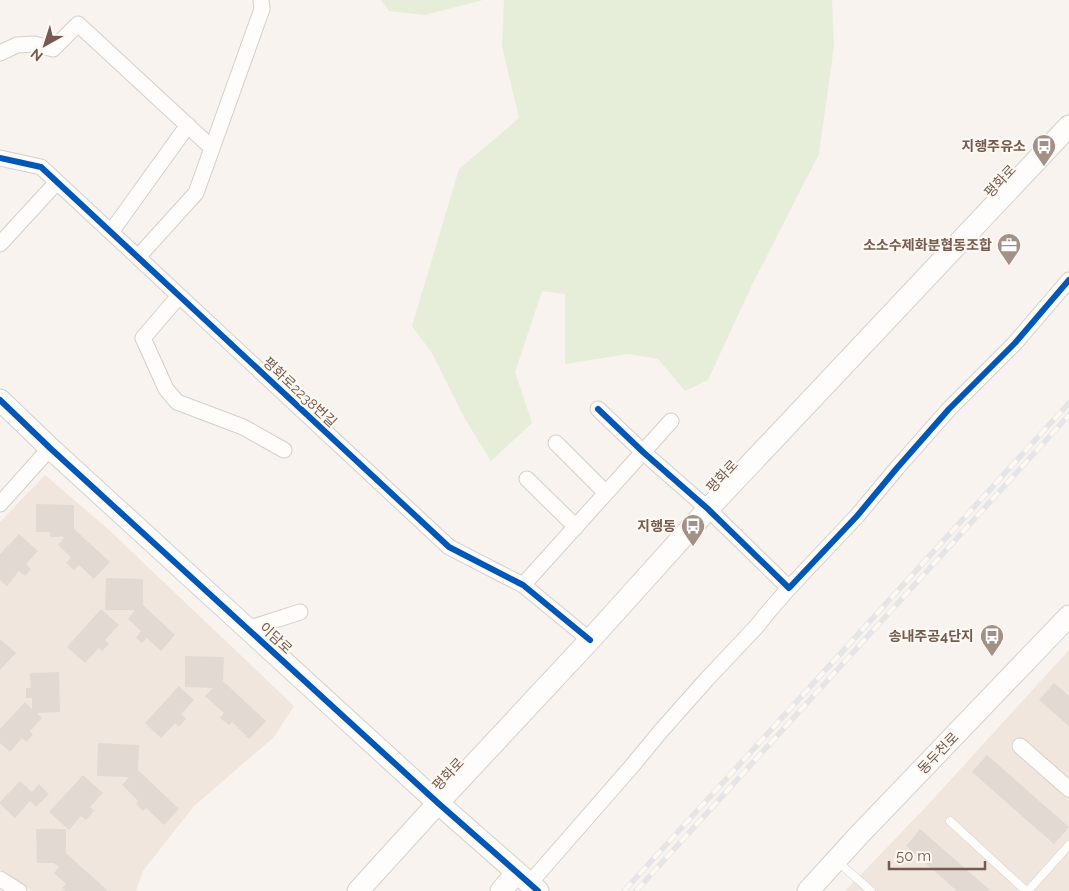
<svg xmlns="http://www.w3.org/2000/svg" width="1069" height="891" viewBox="0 0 1069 891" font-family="Raleway,'Noto Sans KR',sans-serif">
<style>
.residential{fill:#f0e6dd}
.green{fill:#e6eeda}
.building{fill:#e2d9d3}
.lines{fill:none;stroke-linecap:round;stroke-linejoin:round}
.lane-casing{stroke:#d5cfc9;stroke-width:9}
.street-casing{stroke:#d5cfc9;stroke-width:17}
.secondary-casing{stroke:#d7d0ca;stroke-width:23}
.lane{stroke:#fefdfc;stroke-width:8}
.street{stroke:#fefdfc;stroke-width:15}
.secondary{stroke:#fefdfc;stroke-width:21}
.rail-casing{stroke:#e5e4e6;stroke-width:5.5}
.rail{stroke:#fef8f2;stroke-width:4;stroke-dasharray:11;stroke-linecap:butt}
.cycleway-casing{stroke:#fef8f2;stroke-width:9}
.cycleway{stroke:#0057b8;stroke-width:6}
.labels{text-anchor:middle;stroke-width:4.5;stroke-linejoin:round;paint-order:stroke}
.poi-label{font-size:14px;font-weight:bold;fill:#755b4f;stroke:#fef8f2;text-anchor:end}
.street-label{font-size:14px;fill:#755b4f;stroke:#fef8f2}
</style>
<rect width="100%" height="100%" fill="#f8f3ee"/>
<!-- residential -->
<path class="residential" d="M45,475l64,55 185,176 -21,32 -79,68 -51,65 -7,20h-104l-32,-22v-347z
M1069,650v241h-224l79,-82z"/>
<!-- green -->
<path class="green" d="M381,0h102l-58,15 -36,-4z
M504,0h328l2,46 -15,108 -67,131 -44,95 -23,11 -27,-32 -30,-5 -63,10v-70l-23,-3 -27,81 17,51 -41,38 -26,-42 -33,-66 -20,-27 47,-157 60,-51 -17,-72z"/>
<!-- building -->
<path class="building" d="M36,504l38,1v24l36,33 -16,17 -15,-14 -5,5 -8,-7 5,-6 -13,-12 6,-7 -3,-2 -2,1h-9v-5h-14z
M19,534l19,17 -12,13 5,5 -6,7 -6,-5 -12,15 -7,-6v-26z
M106,578l37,1v26l32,30 -14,16 -14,-13 -5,5 -6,-5 5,-7 -13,-12 7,-9h-30z
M101,609l18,16 -14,15 4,4 -7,7 -3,-3 -14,15 -18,-16z
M0,639l16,14 -16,17z
M185,656l39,1 -1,24 43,40 -17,18 -17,-17 -3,3 -9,-7 4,-5 -19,-17 8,-8 -28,-1z
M59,672l1,40 -23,1 5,5 -12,13 3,4 -7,7 -4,-4 -12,14 -10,-9v-14l25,-27 7,7v-11h-6v-10h5l-1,-15z
M1054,683l15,13v30l-30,-26z
M179,686l15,14 -13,14 5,5 -7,8 -4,-4 -14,15 -16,-15z
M98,743l41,2 -1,25 41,39 -15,16 -18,-17 -3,3 -7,-7 2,-3 -16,-16 7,-8 -32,-1z
M987,755l82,72 -15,17 -82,-72z
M83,775l20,18 -13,14 4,4 -8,9 -5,-4 -12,14 -20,-18z
M20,781l12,11 7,-8 10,10 -13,13 -6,-6 -15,17 -15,-14v-2z
M36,829h30v24l42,38h-42l-4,-3 4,-4 -12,-11 5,-6 -5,-4h-17z
M920,829l71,62h-34l-51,-45z"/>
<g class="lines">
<!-- lane casing -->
<g class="lane-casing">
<path id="lane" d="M950,821l76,70
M837,861l34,30
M1028,891l41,-46"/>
</g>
<!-- street casing -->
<g class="street-casing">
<path id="street" d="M0,53l17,-8 17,-1 19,5 25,-25 134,124
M0,158l41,9 408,380 74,38 67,55
M111,232l77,-107
M0,244l57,-62
M138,257l58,-64 66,-184 -1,-9
M179,296l-36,42 23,51 11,13 66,25 41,23
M598,409l45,43 65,57 81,79 68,-72 40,-48 52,-59 66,-66 54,-63
M556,443l50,50
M527,479l49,48
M0,504l50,-56
M523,585l148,-164
M247,629l53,-17
M1020,746l49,43
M0,879l19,12
M529,884l103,-118 28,-34 47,-53 50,-53 12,-15 20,-23"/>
</g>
<!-- secondary casing -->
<g class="secondary-casing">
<path id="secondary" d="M0,400l50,48 388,355 100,88
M358,891l80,-88 152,-163 118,-131 361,-383
M501,891l15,-18
M808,891l51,-56 210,-219"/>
</g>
<!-- lane -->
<use href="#lane" class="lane"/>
<!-- street -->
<use href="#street" class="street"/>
<!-- secondary -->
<use href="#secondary" class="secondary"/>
<!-- rail casing -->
<g class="rail-casing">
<path id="rail" d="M624,891l445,-488
M636,891l433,-476"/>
</g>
<!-- rail -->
<use href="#rail" class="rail"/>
<!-- cycleway casing -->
<g class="cycleway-casing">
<path id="cycleway" d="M0,158l41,9 408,380 74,38 67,55
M0,400l50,48 388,355 100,88
M598,409l45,43 65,57 81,79 68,-72 40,-48 52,-59 66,-66 54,-63"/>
</g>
<!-- cycleway -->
<use href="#cycleway" class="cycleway"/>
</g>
<!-- icons -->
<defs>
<g id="bus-pin" transform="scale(1.25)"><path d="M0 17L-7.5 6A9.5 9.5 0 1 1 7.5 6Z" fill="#a39087" stroke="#fef8f2"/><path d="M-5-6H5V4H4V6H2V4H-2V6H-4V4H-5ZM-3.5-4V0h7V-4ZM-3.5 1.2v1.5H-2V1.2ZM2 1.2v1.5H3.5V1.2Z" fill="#fff"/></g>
<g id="office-pin" transform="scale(1.25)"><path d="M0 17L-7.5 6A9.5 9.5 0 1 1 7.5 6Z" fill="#a39087" stroke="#fef8f2"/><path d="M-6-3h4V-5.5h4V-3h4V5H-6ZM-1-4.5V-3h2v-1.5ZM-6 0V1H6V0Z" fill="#fff"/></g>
</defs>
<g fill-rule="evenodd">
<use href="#bus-pin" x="1044" y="146"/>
<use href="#office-pin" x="1009" y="245"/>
<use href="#bus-pin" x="693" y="526"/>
<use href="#bus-pin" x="992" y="636"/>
</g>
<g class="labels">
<!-- poi labels -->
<g class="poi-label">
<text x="1026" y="151">지행주유소</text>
<text x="992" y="250">소소수제화분협동조합</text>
<text x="676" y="531">지행동</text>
<text x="974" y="641">송내주공4단지</text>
</g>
<!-- street labels -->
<g class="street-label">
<text transform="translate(1000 181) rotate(-47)" y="5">평화로</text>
<text transform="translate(300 392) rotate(43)" y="5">평화로2238번길</text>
<text transform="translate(722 476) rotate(-47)" y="5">평화로</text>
<text transform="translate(276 638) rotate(43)" y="5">이담로</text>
<text transform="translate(938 753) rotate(-46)" y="5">동두천로</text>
<text transform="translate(448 774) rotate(-47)" y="5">평화로</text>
</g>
</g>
<!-- north arrow -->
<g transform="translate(45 45) rotate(219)" stroke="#fef8f2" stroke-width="4" paint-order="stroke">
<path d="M0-4L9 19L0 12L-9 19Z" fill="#755b4f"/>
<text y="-8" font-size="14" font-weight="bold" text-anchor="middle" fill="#755b4f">N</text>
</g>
<!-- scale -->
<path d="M889 861v8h96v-8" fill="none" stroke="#755b4f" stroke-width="2.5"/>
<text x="896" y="861" font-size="15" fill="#755b4f" stroke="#fef8f2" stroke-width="4" paint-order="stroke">50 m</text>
</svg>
